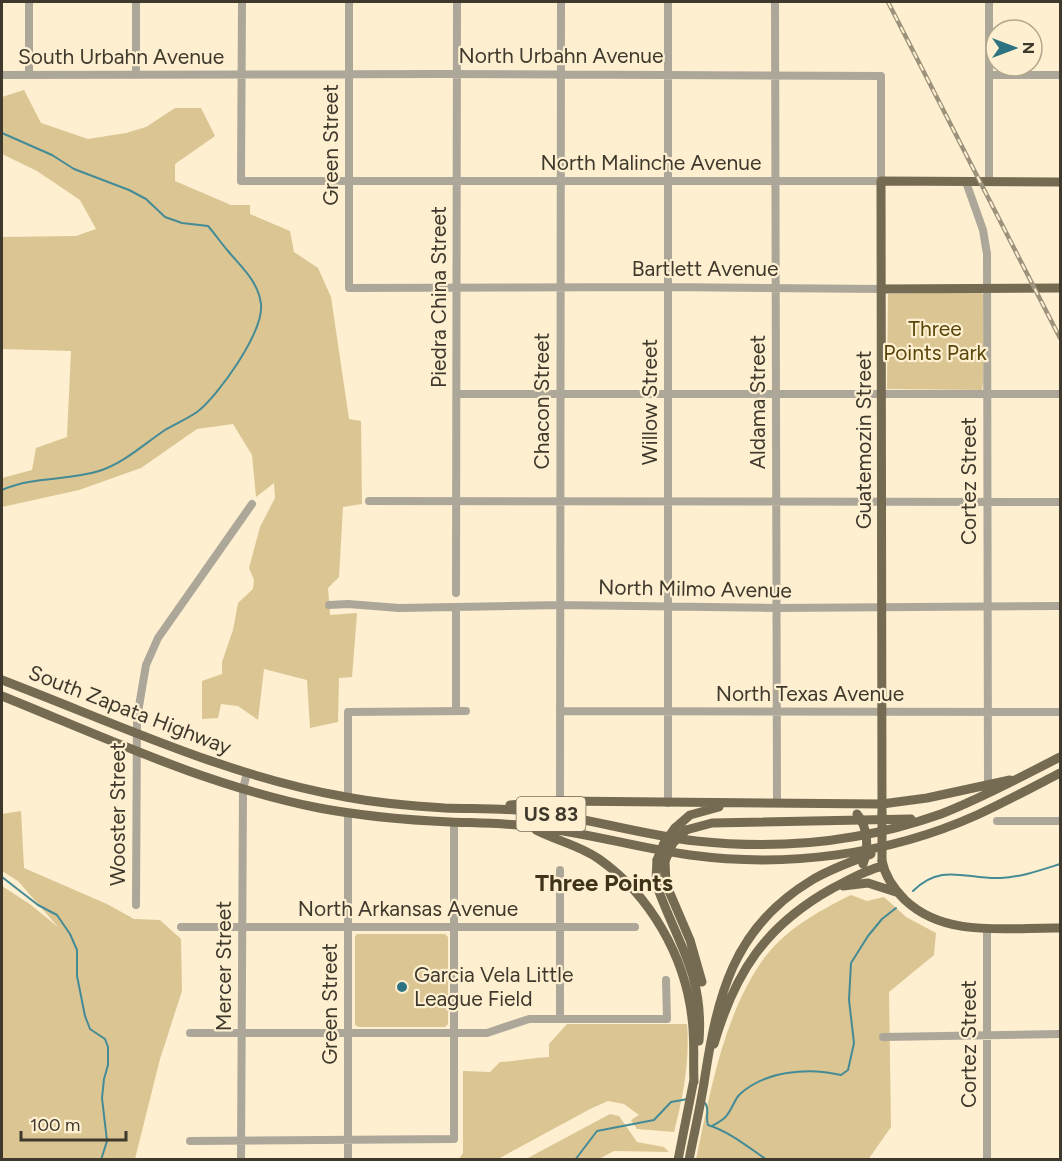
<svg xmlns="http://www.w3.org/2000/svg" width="1062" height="1161" viewBox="0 0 1062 1161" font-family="Figtree,sans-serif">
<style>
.green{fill:#dac593}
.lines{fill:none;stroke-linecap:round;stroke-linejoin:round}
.stream{stroke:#458b96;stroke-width:2}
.minor{stroke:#ada79a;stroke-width:8}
.major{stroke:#756a52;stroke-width:9}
.rail-casing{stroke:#9d937d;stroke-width:4.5}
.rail{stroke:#fdefcf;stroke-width:2;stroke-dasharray:7;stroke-linecap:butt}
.major-bridge{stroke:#756a52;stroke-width:9}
.poi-dot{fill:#2e7382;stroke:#fdefcf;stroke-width:2}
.labels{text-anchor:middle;stroke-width:4.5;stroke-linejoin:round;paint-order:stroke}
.shield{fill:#fdefcf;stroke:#78705e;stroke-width:1.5}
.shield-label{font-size:20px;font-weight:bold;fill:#3f392d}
.street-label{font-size:21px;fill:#3f392d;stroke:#fdefcf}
.park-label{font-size:21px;fill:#5a450a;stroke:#fdefcf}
.poi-label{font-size:21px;fill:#3f392d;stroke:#fdefcf;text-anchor:start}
.quarter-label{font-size:24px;font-weight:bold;fill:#3f3419;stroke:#fdefcf}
</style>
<rect width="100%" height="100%" fill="#fdefcf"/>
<!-- green -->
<path class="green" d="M24,90l17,33 47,16 38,-6 20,-6 29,-19h26l14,28 -40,28v17l56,24h19v9l40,17 4,21 24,16 13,29 18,122 12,2 1,83 -19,3 -4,70 -11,11 2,27 27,-2 -5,64 -13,1 -1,44 -28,6 -3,-48 -43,-11 -6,51 -20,-14 -17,-2 -3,14 -16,1v-38l20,-7v-12l11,-32 5,-27 15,-14 1,-9 -5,-12 11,-41 15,-29 -1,-15 -18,14 -4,-42 -19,-31 -36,5 -56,39 -62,22 -77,17v-29l30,-8 4,-22 31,-11 4,-86 -69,-2v-112l74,-1 20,-7 -16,-29 -43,-29 -35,-17v-57z
M981,292l2,3v88l-1,7 -95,-1 1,-95z
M21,811l3,57 83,36 27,15 26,1 21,19 1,52 -22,68 -25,100h-133v-273l29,19 27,22 -40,-46 -16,-10v-57z
M851,895l16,6 17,-4 22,20 30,16 -2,22 -45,37 2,135 -21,30v2l-174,1c13,-64 27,-141 64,-196 22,-33 57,-52 91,-69z
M357,934h88l3,3v87l-3,3h-86l-4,-2v-89z
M567,1024h120c3,37 -4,73 -13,108l-37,-3 -6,-9 8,-5 -15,-11 -16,-3 -18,8 -92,50h-39l4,-6v-82l27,1 10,-10c18,-1 31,-4 49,-5v-13z
M610,1114l9,2 18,26 27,5 5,5 -55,-1 -15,8h-73z"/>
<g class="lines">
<!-- stream -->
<path class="stream" d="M2,133l50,22 22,14 55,21 17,9 19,18 17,6 26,3c7,8 13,17 20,25 14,17 30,30 33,53 3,28 -43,92 -64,108 -10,7 -22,12 -32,18 -21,14 -41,33 -66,41 -32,10 -66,5 -97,19
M2,877l36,28 19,10 13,19 7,16v26l8,40 5,13 15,10 3,8v18l-4,14 -2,19 5,43 -6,19
M913,891c29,-29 54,-11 88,-13 20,-1 40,-8 59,-14
M705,1103c5,6 0,14 3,22 22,7 40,22 59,35
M712,1126c5,-3 12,-6 15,-11 5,-6 7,-14 12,-20 25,-24 69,-28 102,-20l7,-5 6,-27 -5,-43 2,-37 17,-27 14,-17 14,-11
M575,1160l22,-29 57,-11 17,-18 17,-3"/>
<!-- minor -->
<path class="minor" d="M136,2v73
M349,2v286l319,-1 214,2
M775,2l2,801
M989,2v180
M2,75c293,-1 586,-2 879,1v105h-640l1,-179
M29,75v-73
M989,75h71
M966,182l17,48 4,24 1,529
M457,394h603
M369,501l691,1
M456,593l1,-591
M329,605l19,-1 51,4 161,-3 217,3 283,-2
M456,711v-103
M560,711l500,1
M348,798v-86l118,-1
M560,801l1,-799
M668,803v-801
M997,821h63
M560,870v148
M136,905l1,-187 9,-53 12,-27 94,-134
M181,927h454
M987,928v232
M190,1033h297l42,-14h138l-1,-39
M883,1037l177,-3
M190,1141l264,-2v-317
M241,1160l2,-371 4,-16
M348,1160v-347"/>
<!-- major -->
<path class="major" d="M882,289l178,-1
M2,680c113,43 224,96 344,117 32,6 66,9 99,11 31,1 62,0 93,4 53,7 105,23 158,29 82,9 166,1 245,-27 41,-16 80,-37 119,-57
M2,696c104,42 206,90 317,112 43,8 87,12 131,14 26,1 52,1 77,4 55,5 109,22 163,29 97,13 198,0 287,-40 28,-13 56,-28 83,-42
M510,805l50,-4 322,3 45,-6 83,-18
M882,814l-1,-633 179,1
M675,828l15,-13 29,-8
M536,830c21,11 43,15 63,29 51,36 86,97 93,159 3,21 1,43 2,64
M686,830l26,-7 199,-4
M657,860l-1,19 2,10c21,57 46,87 41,152
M665,861l1,23 24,56 12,42
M882,861c3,15 12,28 23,39 41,39 104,27 155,28
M843,886l25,-3 31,10
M714,1044c21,-72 52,-119 119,-156 16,-8 32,-18 50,-22
M678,1160l16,-81
M689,1160c5,-26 11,-52 15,-77 13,-86 28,-155 108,-203 18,-11 39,-18 59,-26"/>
<!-- rail casing -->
<g class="rail-casing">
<path id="rail" d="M888,2l172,336"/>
</g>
<!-- rail -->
<use href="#rail" class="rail"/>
<!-- major-bridge -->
<path class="major-bridge" d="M857,814c11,13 12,35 6,50
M882,814v47
M657,860l7,-17 11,-15
M665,861l8,-18 13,-13"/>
</g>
<!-- markers -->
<circle class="poi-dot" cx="402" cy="987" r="6"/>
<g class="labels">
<!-- shield labels -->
<rect class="shield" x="516.5" y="797" width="69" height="34" rx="4.5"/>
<g class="shield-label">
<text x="551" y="821">US 83</text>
</g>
<!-- street labels -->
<g class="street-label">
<text x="561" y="63">North Urbahn Avenue</text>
<text x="121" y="64">South Urbahn Avenue</text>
<text transform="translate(331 145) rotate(-90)" y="7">Green Street</text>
<text x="651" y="170">North Malinche Avenue</text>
<text x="705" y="276">Bartlett Avenue</text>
<text transform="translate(439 297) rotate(-90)" y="7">Piedra China Street</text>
<text transform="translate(542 401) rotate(-90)" y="7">Chacon Street</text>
<text transform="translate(650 402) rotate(-90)" y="7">Willow Street</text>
<text transform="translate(758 402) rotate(-90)" y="7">Aldama Street</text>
<text transform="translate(864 440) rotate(-90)" y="7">Guatemozin Street</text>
<text transform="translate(969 481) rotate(-90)" y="7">Cortez Street</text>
<text transform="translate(695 589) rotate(1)" y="7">North Milmo Avenue</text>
<text x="810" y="701">North Texas Avenue</text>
<text transform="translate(130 710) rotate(21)" y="7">South Zapata Highway</text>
<text transform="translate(118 814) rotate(-90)" y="7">Wooster Street</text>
<text x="408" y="916">North Arkansas Avenue</text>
<text transform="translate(224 966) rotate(-90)" y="7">Mercer Street</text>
<text transform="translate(330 1004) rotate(-90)" y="7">Green Street</text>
<text transform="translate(969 1044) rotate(-90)" y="7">Cortez Street</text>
</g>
<!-- park labels -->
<g class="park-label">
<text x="935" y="336">Three<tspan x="935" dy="24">Points Park</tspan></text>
</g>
<!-- poi labels -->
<g class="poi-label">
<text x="414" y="982">Garcia Vela Little<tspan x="414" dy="24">League Field</tspan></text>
</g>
<!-- quarter labels -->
<g class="quarter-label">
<text x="604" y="891">Three Points</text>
</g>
</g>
<!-- border -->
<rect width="1062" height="1161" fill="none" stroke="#3f392d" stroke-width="6"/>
<!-- north arrow -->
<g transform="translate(1014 48) rotate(90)"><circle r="28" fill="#fdefcf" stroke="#b1a68e" stroke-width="1.5"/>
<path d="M0-4.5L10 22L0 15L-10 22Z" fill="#2e7382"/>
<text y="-9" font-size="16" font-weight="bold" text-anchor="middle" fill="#3f392d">N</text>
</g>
<!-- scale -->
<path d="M21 1131v9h105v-9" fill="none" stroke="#3f392d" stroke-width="3"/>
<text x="30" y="1131" font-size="18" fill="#3f392d" stroke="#fdefcf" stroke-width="4.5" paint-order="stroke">100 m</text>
</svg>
